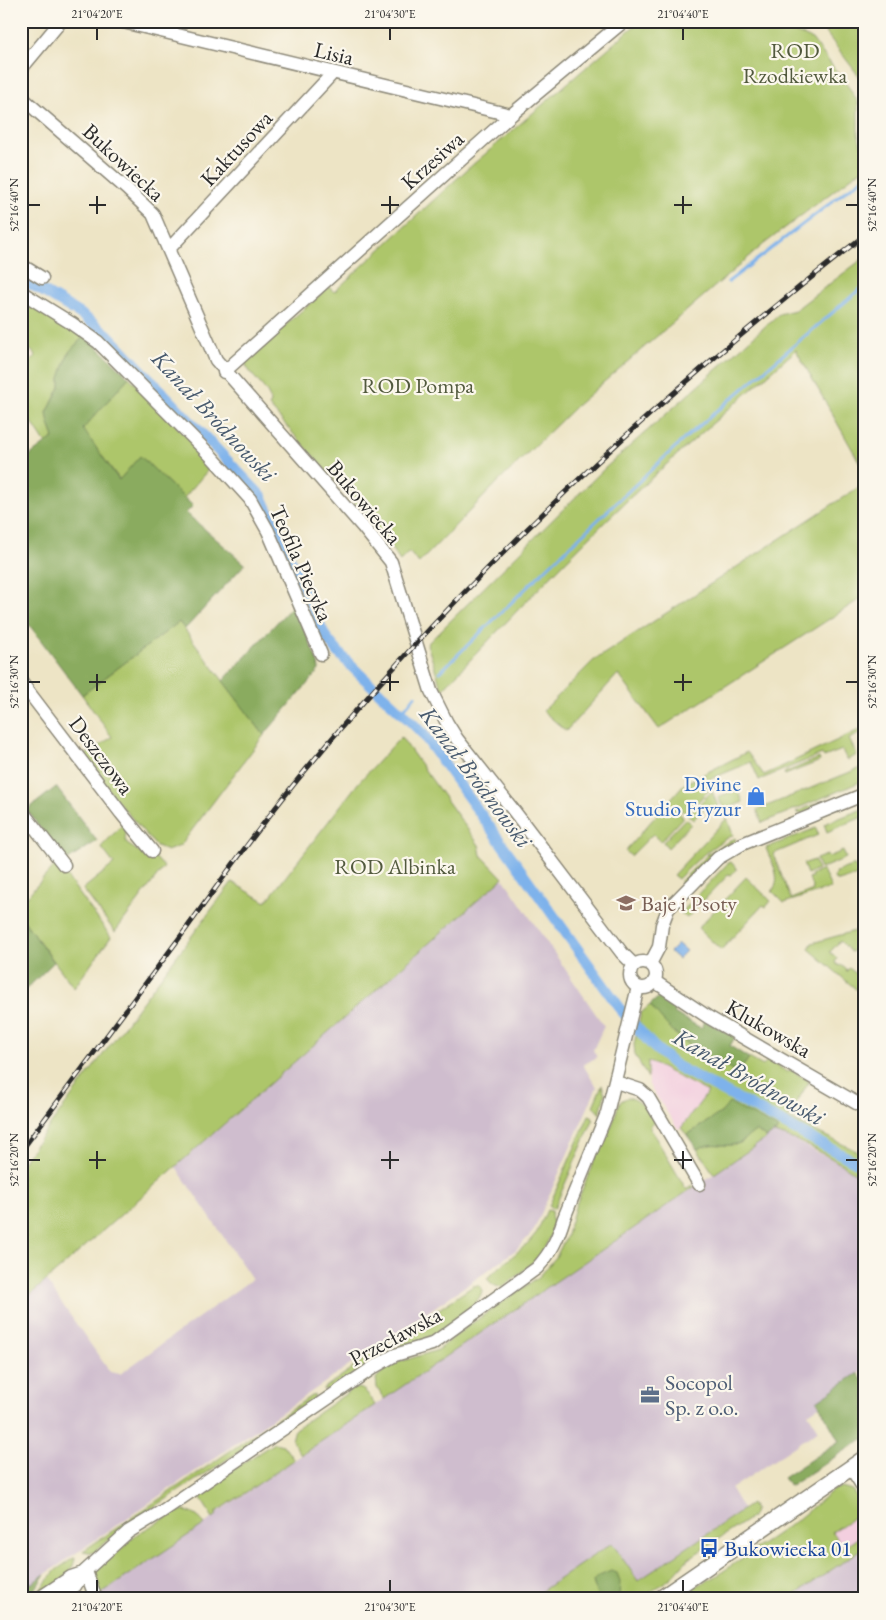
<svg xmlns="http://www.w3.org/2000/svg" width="886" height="1620" viewBox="0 0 886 1620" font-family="'EB Garamond',serif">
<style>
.built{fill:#f3cfdf}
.industrial{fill:#cfbdce}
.green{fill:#adc66b;stroke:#6c784b}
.forest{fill:#8aab5f;stroke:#5a6b45}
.water{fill:#7eb2eb;stroke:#546e8b}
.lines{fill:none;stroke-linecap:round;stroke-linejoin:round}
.stream{stroke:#7eb2eb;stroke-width:3}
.canal{stroke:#7eb2eb;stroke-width:11}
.minor-casing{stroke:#8c8878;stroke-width:15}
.tertiary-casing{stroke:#8c8878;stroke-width:18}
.minor{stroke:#fff;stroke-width:12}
.tertiary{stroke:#fff;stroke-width:15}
.rail-casing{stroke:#2b2b2b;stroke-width:5}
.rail{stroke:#fbf7ec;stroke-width:3;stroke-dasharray:9;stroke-linecap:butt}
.ticks{fill:none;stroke:#2b2b2b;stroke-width:2}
.labels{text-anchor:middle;stroke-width:4.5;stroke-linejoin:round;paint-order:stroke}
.park-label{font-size:22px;fill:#525a3e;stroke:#fbf7ec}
.street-label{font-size:22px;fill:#2b2b2b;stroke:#fbf7ec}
.shop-label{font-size:22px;fill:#366cbe;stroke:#fbf7ec;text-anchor:end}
.education-label{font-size:22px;fill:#785e54;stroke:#fbf7ec;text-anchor:start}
.service-label{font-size:22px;fill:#4e5e75;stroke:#fbf7ec;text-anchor:start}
.transit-label{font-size:22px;fill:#164399;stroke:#fbf7ec;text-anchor:start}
.water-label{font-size:24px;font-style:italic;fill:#485a6e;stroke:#fbf7ec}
.neatline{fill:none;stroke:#2b2b2b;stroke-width:2}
.ticks-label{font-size:12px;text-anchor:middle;fill:#2b2b2b}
</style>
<rect width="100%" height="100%" fill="#fbf7ec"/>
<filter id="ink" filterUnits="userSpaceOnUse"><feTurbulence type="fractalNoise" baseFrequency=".02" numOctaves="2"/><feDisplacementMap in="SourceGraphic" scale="10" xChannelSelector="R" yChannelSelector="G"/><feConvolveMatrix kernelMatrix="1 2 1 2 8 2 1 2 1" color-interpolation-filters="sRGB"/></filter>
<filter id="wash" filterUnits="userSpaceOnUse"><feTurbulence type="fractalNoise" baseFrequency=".0096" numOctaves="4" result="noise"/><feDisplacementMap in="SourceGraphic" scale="20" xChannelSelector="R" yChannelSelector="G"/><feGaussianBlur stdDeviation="1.12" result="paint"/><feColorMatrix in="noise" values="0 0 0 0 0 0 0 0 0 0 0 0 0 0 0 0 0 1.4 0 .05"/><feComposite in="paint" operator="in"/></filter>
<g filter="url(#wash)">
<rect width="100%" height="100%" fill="#ede4c5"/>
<!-- built -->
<path class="built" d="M648,1061l60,32 -27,35 -3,1 -29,-44z
M865,1510v23l-22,15 -11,-16z"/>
<!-- industrial -->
<path class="industrial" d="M503,878l101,148 -11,24 4,7 -14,8 14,22 -64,145 -16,17 -37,27 -449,308 -10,-15v-266l25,-22 64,91 10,2 132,-95 -76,-112z
M774,1133l11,3 56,28 24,16v188l-48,34 2,4 -11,7 11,17 -88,59 12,20 -105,72 -26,-38 -82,56h-427l-2,-6 115,-77 -1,-2z
M865,1547v52h-76l43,-29z"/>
<!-- green -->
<path class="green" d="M640,21h124l1,2 19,5 28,11 38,50 8,13v32l3,11 4,5v17l-101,77 -188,162 -80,78 -77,79 -10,-11 -9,9 -22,-31 -109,-124 2,-3c-2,-16 -21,-25 -27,-42l85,-74 5,5 129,-119z
M817,21h48v63l-7,-9z
M865,257v215l-69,-122c-63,56 -127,110 -187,168 -57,56 -113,114 -167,172l-15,-46 177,-175 175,-155 16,-4z
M28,299l57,36 -16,17 -9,26v9l-13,26 2,11 5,13 -8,7 -25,-38v-35l15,-15 -15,-17v-34z
M129,377l84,87 -29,34 -44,-42 -20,24 -38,-51z
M865,483v113l-206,133 -41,-55 -52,57 -23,-20 50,-50z
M179,622l85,113 -84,111 -13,5 -12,-6 -43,-50 -28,-39 28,-19 -30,-42z
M865,727v4l-16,8 8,16 -10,5 -5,-10 -18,7 -2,-3 -63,26 -8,-18 -43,18 3,8 -25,26 -4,-4 -3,3 4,4 -22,24 -8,-7 -22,22 -6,-5 58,-66 5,-3 59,-30 17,23z
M401,737l78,108 2,10 22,23 -482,425v-139l211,-282 34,20 93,-120z
M819,758l1,3 -35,14 -1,-2z
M865,766v14l-103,43 -5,-13z
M738,789l5,13 -19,8 -6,-13z
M712,791l8,21 -4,2 -9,-9 -14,15 -5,-5z
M828,799l-3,5 -24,10 -5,-2z
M865,808v8l-38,16 -3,-8z
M727,818l6,17c-24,12 -36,25 -55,44l-5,-4z
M685,819l6,5 -23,24 -5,-6z
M124,823l3,3 -2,13 2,5 19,12 7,-1 11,12 -49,65 -32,-43 31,-25 -13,-17z
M816,828l2,7 -45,19 18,45 22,-9 -4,-12 3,-1 -1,-2 12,-5 8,18 -47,15 -12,-12c11,-13 -1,-29 -6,-43z
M735,838l1,3c-22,9 -37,26 -53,43l-3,-2 29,-29z
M843,851l3,7 -26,11 -4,-10 11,-4 1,2z
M814,860l4,10 -11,4 -4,-10z
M731,862l6,7 -6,6 -2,-1 -42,44 -6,-5 46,-49z
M57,863l54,74 -37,51 -53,-71v-14z
M851,866h4l3,7 -1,2 -18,6 -4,-1 -1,-3 2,-5z
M746,877l25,24 -5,6 -3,-2 -42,45 -23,-22z
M865,928v20l-2,-1 -6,7 -4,-3 -2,1 -11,-11 -10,11 7,6 -2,5 5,3 1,-1 6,5 -1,2 3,-4 14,11 -3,4 5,4v10l-56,-48 3,-6z
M650,1005l25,29 24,16 39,23 11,-15 14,8 6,-8 10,6v3l9,5 3,-2 18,11 -21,37 77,37v25c-26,-18 -60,-39 -91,-47l5,-3 -57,-18 -35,23 -6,-7 27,-36 -60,-31v17l-13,-23 -1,-11 7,-31z
M602,1085l3,9 -5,20 -7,-8z
M628,1097c15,4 19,14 27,25l-4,2 -1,4 36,61 6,-4 2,2 -310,212 -7,-11 -1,-10 5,-5 18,-11 39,-12 30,-24 72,-50 16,-19 11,-22 8,-28 26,-63 11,-18 6,-20 3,-5z
M589,1115l3,1 1,4 -39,89 -5,-3z
M756,1131l11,7 -53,36 -17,-25c19,-9 24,-1 40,-5 8,-2 11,-9 19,-13z
M547,1210l5,1 -1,5 3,11c-12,32 -24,38 -50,59 -8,2 -12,-1 -17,-8l41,-35 9,-11z
M479,1285l3,5c0,17 -55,51 -72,55 -7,1 -12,-1 -17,-5l80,-54z
M385,1345l1,3 -7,9 -50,34 -6,-2z
M358,1388c9,1 12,10 17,17l-74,50 -9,-15 3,-11 58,-40z
M314,1394l1,3 -3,7 -185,121 -34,28 -10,-2z
M274,1443l9,2 11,15 -79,53 2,2 -4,3 -12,-19 4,-11z
M842,1487l10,3 13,20 -33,22 11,16 22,-15v14l-76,52h-95l-5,-10 26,-12 82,-57 36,-30z
M751,1504l4,6 -2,6 -65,43 -16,18 -31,22h-22v-5l-26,-13 5,18h-31l-7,-6 -5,2 -3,4h-22l82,-56 26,38z
M178,1511c12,-1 19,4 27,13l-103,69 1,6h-4l-7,-24 2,-4 43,-37z
M75,1557c-2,22 -26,31 -43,42l24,-29z"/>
<!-- forest -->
<path class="forest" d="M85,335l44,42 -46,52 36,51 21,-24 53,50 -7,7 59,51 -60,65 -6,-7 -97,73 -61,-81v-152l33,-25 -5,-13 -2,-11 13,-26v-9l9,-26z
M294,604l24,59 1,7 -55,65 -41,-54z
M56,787l41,54 -29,19 -15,-14 -26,-36z
M21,917l33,45 -33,32z
M662,994l16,11 -4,8 27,15 4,-7 30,16 -5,9 19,12 -11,15c-22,-12 -46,-24 -64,-41 -9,-8 -16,-17 -24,-27z
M729,1103l50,26 -12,9 -11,-7c-8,4 -11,11 -20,13 -15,4 -20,-4 -39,5l-10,-14 35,-23z
M858,1373l7,11v57l-2,-2 -73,47 -7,-8 56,-37 -22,-40z
M21,1569l10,15 14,-10 -9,14 -11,11 -4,-3z
M611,1571l6,2 3,8 -1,18h-21l-5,-18 4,-4z"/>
<!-- water -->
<path class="water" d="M678,944l8,7 -8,8 -8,-7z"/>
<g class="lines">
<!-- stream -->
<path class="stream" d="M835,199l30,-22
M728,282l105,-81
M440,672l111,-108 133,-125 181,-154
M402,712l13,-16"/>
<!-- canal -->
<path class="canal" d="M21,278l58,35 29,22 154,162 63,139c28,37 66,64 98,98l199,277 31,35 23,20 189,101"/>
</g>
</g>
<g filter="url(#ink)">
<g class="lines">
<!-- minor casing -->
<g class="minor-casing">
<path id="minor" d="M119,21l392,94
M21,69l40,-48
M21,97l106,92 26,25 63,146 147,167 28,35 40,129 16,32 10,16 57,72 108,142 12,12
M169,249l163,-175
M21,265l21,13
M21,292l50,31 27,19 113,114 39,43 18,32 53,123
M224,372l287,-257 113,-94
M21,682l100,131 31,38
M21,810l43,55
M630 975a13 13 0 1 1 26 0a13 13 0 1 1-26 0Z
M650,964l9,-17 3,-22 6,-16 50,-51 24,-14 123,-50
M654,981l54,36 157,91
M616,1082l24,8 8,7 51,87
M851,1468l14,22
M86,1571l10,28
M38,1599l33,-22 12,-4 45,-41 33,-20 213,-145 21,-12 37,-11 105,-76c14,-15 21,-30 27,-50l43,-105 31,-126
M57,1599l18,-13 8,-13"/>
</g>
<!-- tertiary casing -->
<g class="tertiary-casing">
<path id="tertiary" d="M660,1599l205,-141"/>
</g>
<!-- minor -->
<use href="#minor" class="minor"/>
<!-- tertiary -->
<use href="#tertiary" class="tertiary"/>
<!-- rail casing -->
<g class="rail-casing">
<path id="rail" d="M21,1151c55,-74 110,-148 165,-222 37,-51 73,-102 113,-151 166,-203 359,-382 566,-543"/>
</g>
<!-- rail -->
<use href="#rail" class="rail"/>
</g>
</g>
<!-- ticks -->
<path class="ticks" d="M97,28v12M390,28v12M683,28v12M97,196v18M390,196v18M683,196v18M28,205h12M89,205h17M381,205h18M674,205h18M846,205h12M97,674v17M390,674v17M683,674v17M28,682h12M89,682h17M381,682h18M674,682h18M846,682h12M97,1151v18M390,1151v18M683,1151v18M28,1160h12M89,1160h17M381,1160h18M674,1160h18M846,1160h12M97,1580v12M390,1580v12M683,1580v12"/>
<!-- icons -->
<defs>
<g id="shop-bare" transform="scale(1.5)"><path d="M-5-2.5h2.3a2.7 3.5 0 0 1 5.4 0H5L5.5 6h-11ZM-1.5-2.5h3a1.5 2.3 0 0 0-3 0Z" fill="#3f7fe0" stroke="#fbf7ec" stroke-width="2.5" paint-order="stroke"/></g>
<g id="school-bare" transform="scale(1.5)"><path d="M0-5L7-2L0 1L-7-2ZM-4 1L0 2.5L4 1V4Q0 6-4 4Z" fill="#8d6e63" stroke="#fbf7ec" stroke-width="2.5" paint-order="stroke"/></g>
<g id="office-bare" transform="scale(1.5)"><path d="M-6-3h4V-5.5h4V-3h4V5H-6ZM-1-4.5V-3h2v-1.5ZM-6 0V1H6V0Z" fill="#5c6f8a" stroke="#fbf7ec" stroke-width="2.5" paint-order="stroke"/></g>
<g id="bus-bare" transform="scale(1.5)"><path d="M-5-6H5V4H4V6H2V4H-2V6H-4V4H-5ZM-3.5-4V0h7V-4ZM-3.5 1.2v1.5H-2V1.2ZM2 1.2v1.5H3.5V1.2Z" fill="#1a4fb4" stroke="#fbf7ec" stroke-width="2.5" paint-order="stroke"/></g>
</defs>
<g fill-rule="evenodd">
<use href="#shop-bare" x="756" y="796"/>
<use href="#school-bare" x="626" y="903"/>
<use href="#office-bare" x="650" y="1395"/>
<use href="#bus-bare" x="709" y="1548"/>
</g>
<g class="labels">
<!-- park labels -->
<g class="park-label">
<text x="795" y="58">ROD<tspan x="795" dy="25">Rzodkiewka</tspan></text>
<text x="418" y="393">ROD Pompa</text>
<text x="395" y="874">ROD Albinka</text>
</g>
<!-- street labels -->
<g class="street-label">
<text transform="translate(334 53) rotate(13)" y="8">Lisia</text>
<text transform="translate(236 148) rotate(-47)" y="8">Kaktusowa</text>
<text transform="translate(432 160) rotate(-42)" y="8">Krzesiwa</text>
<text transform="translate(124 162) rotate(43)" y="8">Bukowiecka</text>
<text transform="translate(365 502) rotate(50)" y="8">Bukowiecka</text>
<text transform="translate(302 563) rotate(66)" y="8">Teofila Piecyka</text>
<text transform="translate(102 755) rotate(53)" y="8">Deszczowa</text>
<text transform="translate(769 1028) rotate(30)" y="8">Klukowska</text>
<text transform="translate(395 1336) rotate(-28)" y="8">Przecławska</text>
</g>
<!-- shop labels -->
<g class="shop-label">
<text x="741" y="791">Divine<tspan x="741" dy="25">Studio Fryzur</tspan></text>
</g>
<!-- education labels -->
<g class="education-label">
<text x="641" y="911">Baje i Psoty</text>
</g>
<!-- service labels -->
<g class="service-label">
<text x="665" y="1390">Socopol<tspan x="665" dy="25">Sp. z o.o.</tspan></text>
</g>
<!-- transit labels -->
<g class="transit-label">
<text x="724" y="1556">Bukowiecka 01</text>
</g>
<!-- water labels -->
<g class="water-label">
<text transform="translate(214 416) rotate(47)" y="8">Kanał Bródnowski</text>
<text transform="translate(476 777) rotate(53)" y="8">Kanał Bródnowski</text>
<text transform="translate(749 1077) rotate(30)" y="8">Kanał Bródnowski</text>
</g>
</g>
<!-- margin -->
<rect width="886" height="1620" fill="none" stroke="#fbf7ec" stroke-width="55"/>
<rect x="28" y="28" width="830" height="1564" class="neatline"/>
<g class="ticks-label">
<text x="97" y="18">21°04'20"E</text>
<text x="390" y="18">21°04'30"E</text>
<text x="683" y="18">21°04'40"E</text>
<text transform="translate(14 205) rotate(-90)" y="4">52°16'40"N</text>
<text transform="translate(872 205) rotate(-90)" y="4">52°16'40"N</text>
<text transform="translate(14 682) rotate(-90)" y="4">52°16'30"N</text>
<text transform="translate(872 682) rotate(-90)" y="4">52°16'30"N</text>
<text transform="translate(14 1160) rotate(-90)" y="4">52°16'20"N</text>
<text transform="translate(872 1160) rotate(-90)" y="4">52°16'20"N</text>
<text x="97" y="1611">21°04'20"E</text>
<text x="390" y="1611">21°04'30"E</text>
<text x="683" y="1611">21°04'40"E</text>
</g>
</svg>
